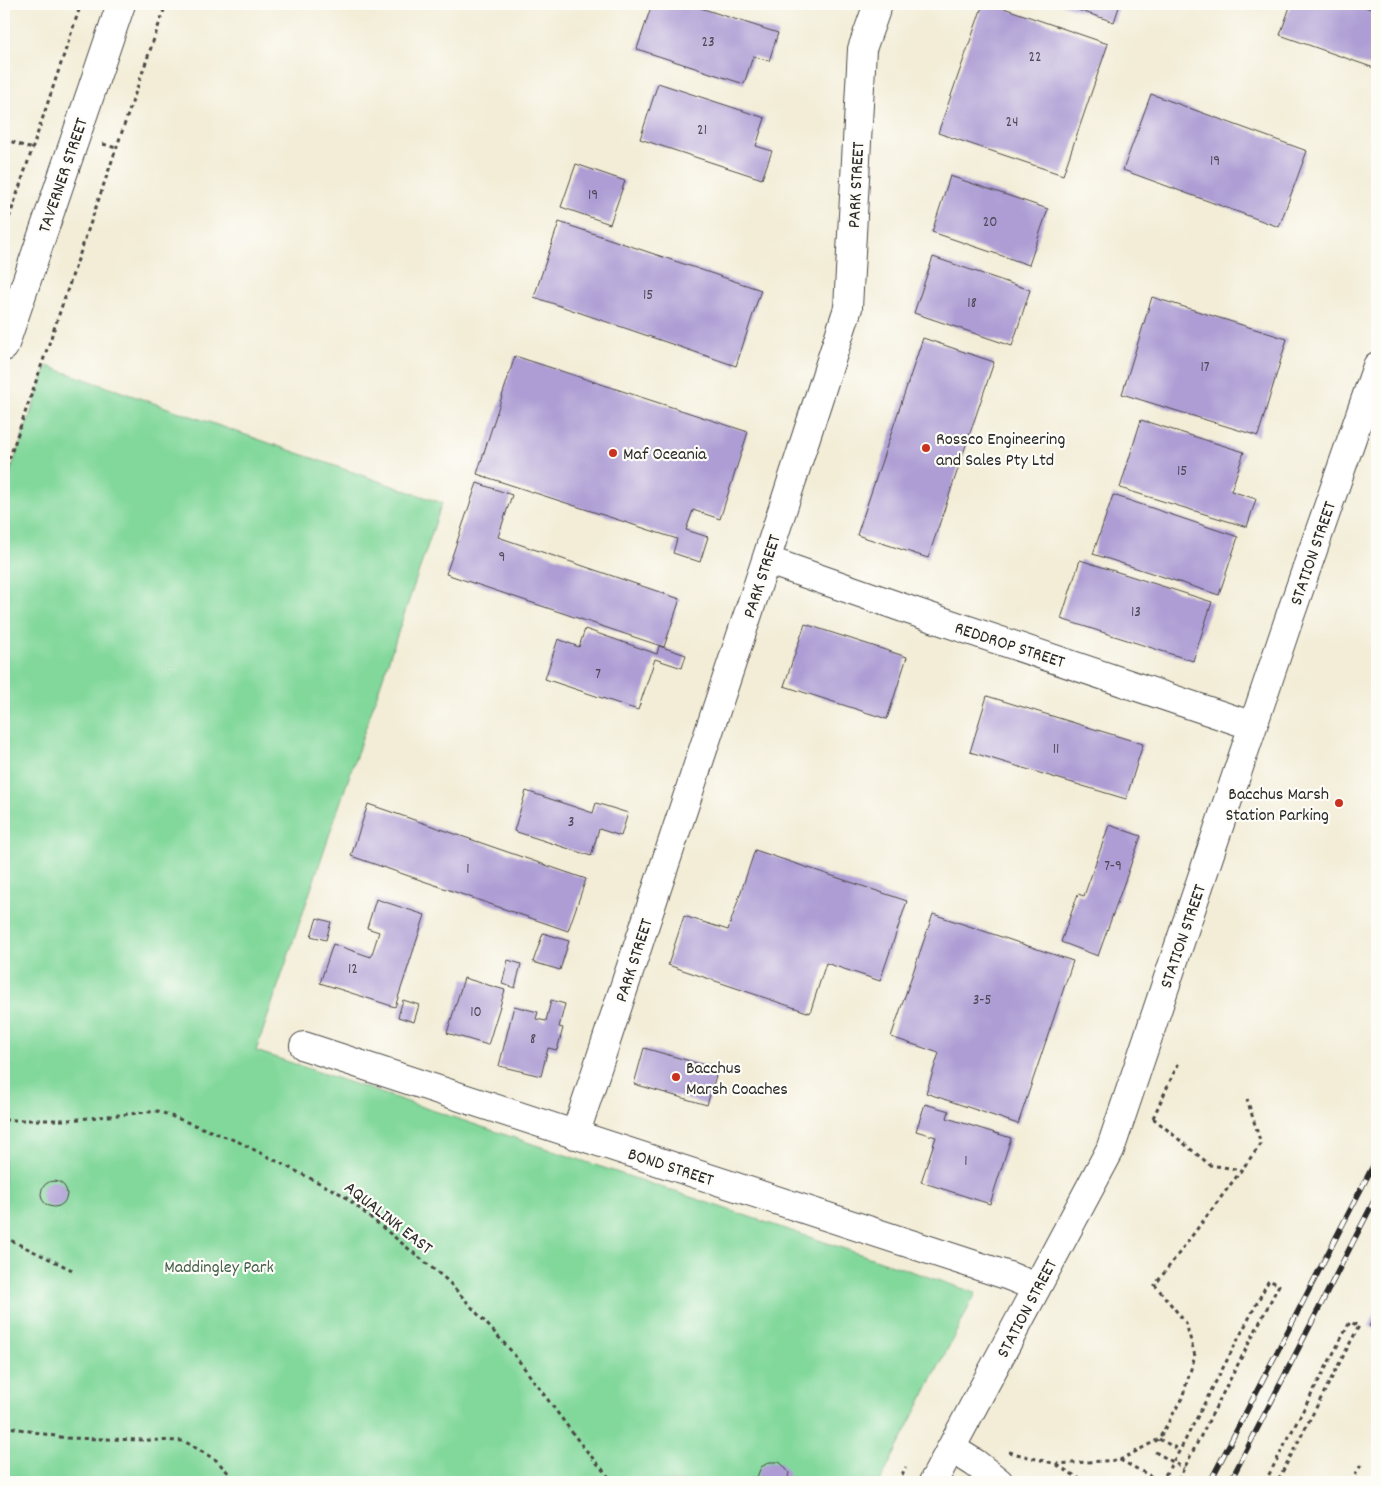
<svg xmlns="http://www.w3.org/2000/svg" width="1381" height="1486" viewBox="0 0 1381 1486" font-family="Dekko,sans-serif">
<style>
.green{fill:#82d89b;stroke:#568263}
.building{fill:#ad9dd4}
.lines{fill:none;stroke-linecap:round;stroke-linejoin:round}
.minor-casing{stroke:#494845;stroke-width:30}
.path{stroke:#494845;stroke-width:3;stroke-dasharray:4 4;stroke-linecap:butt}
.minor{stroke:#fff;stroke-width:28}
.rail-casing{stroke:#2b2b2b;stroke-width:5.5}
.rail{stroke:#fdfcf7;stroke-width:4;stroke-dasharray:11;stroke-linecap:butt}
.path-bridge{stroke:#494845;stroke-width:3;stroke-dasharray:4 4;stroke-linecap:butt}
.poi-dot{fill:#c8321e;stroke:#fdfcf7;stroke-width:2}
.labels{text-anchor:middle;stroke-width:4.5;stroke-linejoin:round;paint-order:stroke}
.number-label{font-size:15px;fill:#4c4855}
.street-label{font-size:18px;fill:#2b2b2b;stroke:#fdfcf7}
.poi-label{font-size:18px;fill:#2b2b2b;stroke:#fdfcf7;text-anchor:start}
.park-label{font-size:18px;fill:#455f4d;stroke:#fdfcf7}
</style>
<rect width="100%" height="100%" fill="#fdfcf7"/>
<filter id="ink" filterUnits="userSpaceOnUse"><feTurbulence type="fractalNoise" baseFrequency=".02" numOctaves="2"/><feDisplacementMap in="SourceGraphic" scale="10" xChannelSelector="R" yChannelSelector="G"/><feConvolveMatrix kernelMatrix="1 2 1 2 8 2 1 2 1" color-interpolation-filters="sRGB"/></filter>
<filter id="wash" filterUnits="userSpaceOnUse"><feTurbulence type="fractalNoise" baseFrequency=".0096" numOctaves="4" result="noise"/><feDisplacementMap in="SourceGraphic" scale="20" xChannelSelector="R" yChannelSelector="G"/><feGaussianBlur stdDeviation="1.12" result="paint"/><feColorMatrix in="noise" values="0 0 0 0 0 0 0 0 0 0 0 0 0 0 0 0 0 1.4 0 .05"/><feComposite in="paint" operator="in"/></filter>
<g filter="url(#wash)">
<rect width="100%" height="100%" fill="#f3edd7"/>
<!-- green -->
<path class="green" d="M47,366l395,137 -186,548 720,242 -96,189h-876v-992z"/>
<g id="blocks">
<!-- building -->
<path class="building" d="M652,4h36l90,29 -9,28 -16,-5 -9,28 -107,-35z
M983,4h9l116,40 -45,131 -125,-42z
M1060,4h60l-6,18z
M1291,4h65l21,7v58l-97,-34z
M658,83l107,35 -9,28 16,5 -10,28 -122,-40z
M1151,94l156,57 -28,76 -156,-57z
M576,164l49,17 -15,43 -49,-17z
M950,176l98,33 -19,56 -97,-33z
M559,222l202,68 -25,76 -202,-69z
M933,257l97,33 -18,56 -98,-33z
M1152,297l135,42 -29,97 -136,-42z
M923,338l71,24 -66,196 -71,-23z
M515,356l233,76 -28,87 -27,-9 -7,20 22,7 -8,25 -27,-9 4,-14 -200,-65z
M1141,420l103,32 -13,39 25,8 -9,28 -127,-39z
M477,483l35,12 -14,42 182,62 -16,48 -218,-73z
M1113,495l125,42 -19,58 -126,-41z
M1080,560l132,42 -19,59 -132,-42z
M805,624l102,33 -20,62 -103,-33z
M585,629l72,25 2,-8 27,9 -4,13 -27,-9 -17,51 -93,-31 13,-40 21,8z
M987,696l156,48 -17,55 -156,-47z
M526,791l67,22 3,-10 32,10 -7,23 -22,-7 -8,27 -77,-25z
M368,804l218,75 -18,52 -217,-75z
M1109,825l32,11 -43,120 -37,-14 17,-48 6,2z
M755,850l152,51 -27,80 -54,-18 -16,50 -142,-48 16,-49 44,14z
M376,899l49,16 -30,92 -75,-24 13,-39 38,13 8,-25 -12,-4z
M933,914l140,47 -55,163 -92,-31 13,-40 -48,-16z
M317,918l14,4 -5,18 -15,-4z
M543,933l26,8 -9,29 -27,-8z
M508,960l13,4 -6,24 -13,-4z
M464,978l41,12 -17,55 -41,-12z
M403,1000l16,5 -5,17 -16,-5z
M551,1000l14,4 -6,23 4,1 -6,22 -9,-2 -7,28 -42,-10 15,-60 24,6 -2,7 10,2z
M644,1048l74,21 -11,36 -73,-21z
M925,1104l24,7 -2,7 64,20 -21,66 -69,-22 15,-45 -20,-6z
M41 1194a13 13 0 1 1 26 0a13 13 0 1 1-26 0Z
M1377,1309v22l-8,-5z
M770,1462h9l4,3 6,8 -2,9h-28l-2,-5 4,-10z"/>
</g>
</g>
<g filter="url(#ink)">
<use href="#blocks" fill-opacity="0" stroke="#494845" stroke-width="1"/>
<g class="lines">
<!-- minor casing -->
<g class="minor-casing">
<path id="minor" d="M4,347l117,-343
M766,560l146,51 341,115
M304,1046l705,230 27,11
M575,1135l191,-575 82,-252 14,-259 16,-45
M951,1448l24,15 24,19
M933,1482l177,-332 180,-534 87,-250"/>
</g>
<!-- path -->
<path class="path" d="M4,139l28,10
M103,144l13,4
M4,233l77,-229
M4,474l162,-470
M1153,1118l25,-54
M1153,1118l57,47 32,5
M4,1120h65l89,-9 81,31 104,53 105,86 65,72 67,90 33,39
M4,1237l70,34
M4,1426l61,12 119,3 32,19 21,22
M1159,1439l21,11
M4,1441v17
M1009,1452l47,12 64,-4 39,-21 23,-41 13,-42 -9,-33 -31,-38 106,-141 -14,-45
M1057,1465l28,17
M898,1482l8,-15
M1161,1482l19,-32 89,-170 10,5 -102,197
M1265,1482l85,-160 9,4 -82,156
M1351,1482l10,-17"/>
<!-- minor -->
<use href="#minor" class="minor"/>
<!-- rail casing -->
<g class="rail-casing">
<path id="rail" d="M1210,1482l167,-324
M1230,1482l147,-287"/>
</g>
<!-- rail -->
<use href="#rail" class="rail"/>
<!-- path-bridge -->
<path class="path-bridge" d="M1155,1452l29,16
M1120,1460l42,22"/>
</g>
</g>
<!-- markers -->
<g class="poi-dot">
<circle cx="926" cy="448" r="5"/>
<circle cx="613" cy="453" r="5"/>
<circle cx="1339" cy="803" r="5"/>
<circle cx="676" cy="1077" r="5"/>
</g>
<g class="labels">
<!-- number labels -->
<g class="number-label">
<text x="708" y="46">23</text>
<text x="1035" y="61">22</text>
<text x="1012" y="126">24</text>
<text x="702" y="134">21</text>
<text x="1215" y="165">19</text>
<text x="593" y="199">19</text>
<text x="990" y="226">20</text>
<text x="648" y="299">15</text>
<text x="972" y="307">18</text>
<text x="1205" y="371">17</text>
<text x="1182" y="475">15</text>
<text x="502" y="561">9</text>
<text x="1136" y="616">13</text>
<text x="598" y="678">7</text>
<text x="1056" y="753">11</text>
<text x="571" y="826">3</text>
<text x="1113" y="870">7-9</text>
<text x="468" y="873">1</text>
<text x="353" y="973">12</text>
<text x="982" y="1004">3-5</text>
<text x="476" y="1016">10</text>
<text x="533" y="1043">8</text>
<text x="966" y="1165">1</text>
</g>
<!-- street labels -->
<g class="street-label">
<text transform="translate(62 175) rotate(-71)" y="6">TAVERNER STREET</text>
<text transform="translate(855 185) rotate(-87)" y="6">PARK STREET</text>
<text transform="translate(1312 553) rotate(-71)" y="6">STATION STREET</text>
<text transform="translate(761 576) rotate(-72)" y="6">PARK STREET</text>
<text transform="translate(1010 644) rotate(18)" y="6">REDDROP STREET</text>
<text transform="translate(1182 936) rotate(-71)" y="6">STATION STREET</text>
<text transform="translate(633 960) rotate(-72)" y="6">PARK STREET</text>
<text transform="translate(671 1166) rotate(18)" y="6">BOND STREET</text>
<text transform="translate(389 1217) rotate(38)" y="6">AQUALINK EAST</text>
<text transform="translate(1026 1308) rotate(-62)" y="6">STATION STREET</text>
</g>
<!-- poi labels -->
<g class="poi-label">
<text x="936" y="444">Rossco Engineering<tspan x="936" dy="21">and Sales Pty Ltd</tspan></text>
<text x="623" y="459">Maf Oceania</text>
<text x="1329" y="799" text-anchor="end">Bacchus Marsh<tspan x="1329" dy="21">Station Parking</tspan></text>
<text x="686" y="1073">Bacchus<tspan x="686" dy="21">Marsh Coaches</tspan></text>
</g>
<!-- park labels -->
<g class="park-label">
<text x="219" y="1272">Maddingley Park</text>
</g>
</g>
<!-- margin -->
<rect width="1381" height="1486" fill="none" stroke="#fdfcf7" stroke-width="20"/>
</svg>
